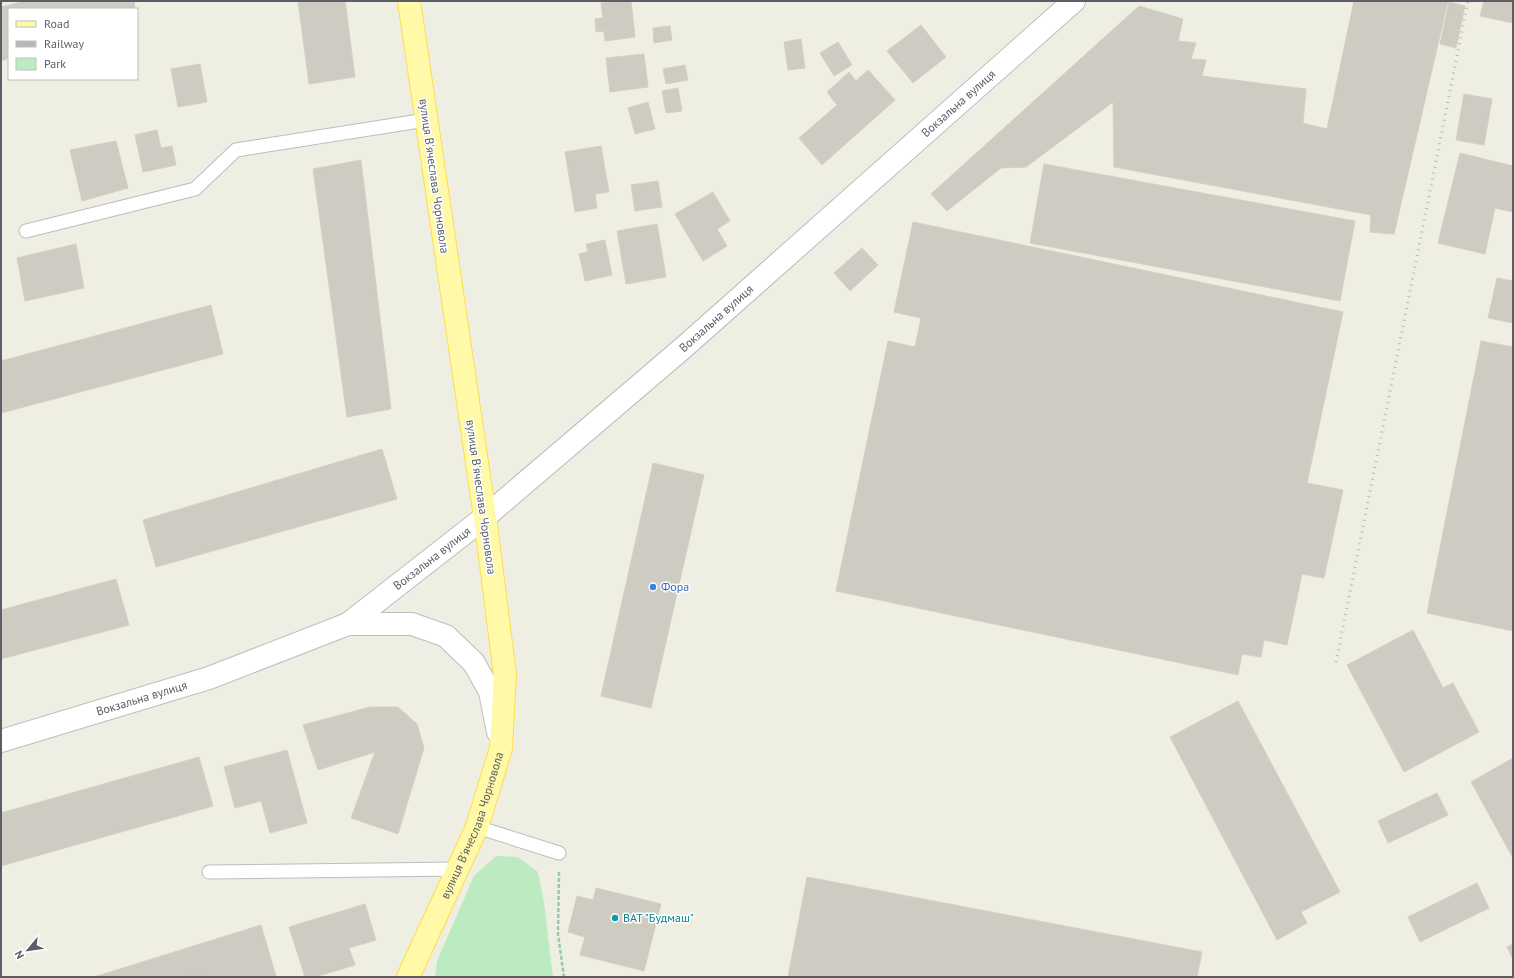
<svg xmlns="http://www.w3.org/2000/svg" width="1514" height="978" viewBox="0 0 1514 978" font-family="'PT Sans',sans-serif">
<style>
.green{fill:#bceac1}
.building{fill:#cdcbc2;stroke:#d5d0c0}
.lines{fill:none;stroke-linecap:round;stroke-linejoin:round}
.lane-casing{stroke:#bbbdc3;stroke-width:15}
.street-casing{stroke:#bbbdc3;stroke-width:24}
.primary-casing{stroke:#ffdd4c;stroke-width:24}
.path{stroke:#95cba9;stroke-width:2.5;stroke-dasharray:4 2;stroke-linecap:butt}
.lane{stroke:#fff;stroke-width:13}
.street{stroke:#fff;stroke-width:22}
.primary{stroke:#fff9a8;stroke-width:22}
.rail{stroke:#b7b8b8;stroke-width:3;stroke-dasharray:1 5;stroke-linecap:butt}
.shop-dot{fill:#3f7fe0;stroke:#fff;stroke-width:1.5}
.culture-dot{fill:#0f9aa8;stroke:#fff;stroke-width:1.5}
.labels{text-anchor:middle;stroke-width:3;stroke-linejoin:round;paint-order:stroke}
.street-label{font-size:12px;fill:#5b5f65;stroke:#fff}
.shop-label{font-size:12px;fill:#366cbe;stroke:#fff;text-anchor:start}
.culture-label{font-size:12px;fill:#0d838f;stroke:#fff;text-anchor:start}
</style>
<rect width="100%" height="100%" fill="#efeee3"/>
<!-- green -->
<path class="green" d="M496,856l22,1 20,15 6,31 9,74h-118l2,-16 37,-85z"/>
<!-- building -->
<path class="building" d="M26,1h108l1,8h-126v49l-8,3v-54z
M298,1h47l10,76 -46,7z
M621,1h10l4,36 -30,4 -1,-10 -8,1 -1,-13 8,-1 -2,-15z
M1354,1h94l-54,233 -24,-2 1,-17 -257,-48 -1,-65 -87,65 -25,1 -54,43 -16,-17 208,-188 44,13 -5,22 18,2 -5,16 15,1 -4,16 104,13 -3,34 24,6z
M1484,1h29v22l-33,-7z
M1449,2l16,4 -9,42 -16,-4z
M921,25l25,32 -33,26 -26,-32z
M670,26l2,14 -18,3 -1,-15z
M801,39l4,29 -17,2 -4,-28z
M838,42l14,23 -18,11 -14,-23z
M644,54l4,33 -38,5 -4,-34z
M200,64l7,38 -29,5 -7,-38z
M685,65l3,15 -22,4 -3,-15z
M868,70l27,30 -73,65 -23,-27 38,-33 -10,-13 22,-20 7,9z
M678,88l4,23 -16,2 -4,-22z
M1464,94l28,5 -8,46 -28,-5z
M648,102l7,27 -20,5 -7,-26z
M157,130l4,18 11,-2 4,19 -33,7 -8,-37z
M116,141l12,47 -46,13 -12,-51z
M601,146l8,46 -14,2 2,14 -22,4 -10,-60z
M1460,153l53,13v46l-18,-4 -10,46 -47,-11z
M361,160l30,249 -44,8 -34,-248z
M1044,164l311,57 -15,80 -310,-58z
M658,181l4,26 -27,4 -4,-26z
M713,192l17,29 -13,8 10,17 -24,15 -28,-47z
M913,222l430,90 -36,171 36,7 -19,88 -22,-4 -15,71 -23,-5 -3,17 -19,-3 -4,21 -402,-84 52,-250 27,6 6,-29 -27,-6z
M657,224l9,53 -40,7 -9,-53z
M605,240l7,35 -27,6 -6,-27 9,-2 -2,-8z
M76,244l8,44 -59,13 -8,-43z
M862,248l16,17 -28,26 -16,-18z
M1497,278l16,3v42l-25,-5z
M211,305l12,49 -222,59v-52z
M1481,341l32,6v284l-86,-18z
M382,449l15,50 -241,68 -13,-47z
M653,463l51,12 -53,233 -50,-12z
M116,579l13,46 -128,34v-49z
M1413,630l30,58 10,-5 26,49 -75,40 -57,-107z
M1238,701l102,191 -39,20 6,11 -30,17 -107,-203z
M370,707h28l19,17 7,24 -26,86 -47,-16 24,-66 -57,18 -15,-45z
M287,750l20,73 -37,10 -9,-32 -26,7 -11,-41z
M199,757l14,49 -212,60v-53z
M1513,758v100l-42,-76z
M1437,793l11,22 -60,28 -10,-22z
M807,877l395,75 -5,25h-409z
M1477,883l12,25 -69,34 -12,-25z
M596,888l65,16 -17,67 -64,-16 5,-18 -17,-5 9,-36 16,4z
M365,904l11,36 -27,8 6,17 -40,12h-10l-16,-50z
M261,925l15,51 -182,1z
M1513,944v15l-6,-12z"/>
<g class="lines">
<!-- lane casing -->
<g class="lane-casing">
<path id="lane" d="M26,231l169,-42 41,-39 190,-30
M477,827l82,26
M209,872l249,-3"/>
</g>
<!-- street casing -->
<g class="street-casing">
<g id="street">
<path d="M348,624h64l34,12 28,27 16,29 8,40"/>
<path id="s1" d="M1,741l208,-63 139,-54 137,-107 198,-169 391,-347"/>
</g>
</g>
<!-- primary casing -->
<g class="primary-casing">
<g id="primary">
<path id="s2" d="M408,977l69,-150 24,-79 4,-73 -20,-158 -76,-516"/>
</g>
</g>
<!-- path -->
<path class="path" d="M559,872l-1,62 6,43"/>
<!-- lane -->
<use href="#lane" class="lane"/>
<!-- street -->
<use href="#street" class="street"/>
<!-- primary -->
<use href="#primary" class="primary"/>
<!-- rail -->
<path class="rail" d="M1336,662l132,-661"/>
</g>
<!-- markers -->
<circle class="shop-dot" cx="653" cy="587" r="4"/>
<circle class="culture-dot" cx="615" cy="918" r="4"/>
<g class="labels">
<!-- street labels -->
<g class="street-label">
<text dy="4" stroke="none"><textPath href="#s1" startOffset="1169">Вокзальна вулиця</textPath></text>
<text transform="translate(434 176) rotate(82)" y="4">вулиця В'ячеслава Чорновола</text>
<text dy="4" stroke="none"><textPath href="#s1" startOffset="845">Вокзальна вулиця</textPath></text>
<text transform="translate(481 497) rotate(82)" y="4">вулиця В'ячеслава Чорновола</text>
<text dy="4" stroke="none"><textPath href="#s1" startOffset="473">Вокзальна вулиця</textPath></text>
<text dy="4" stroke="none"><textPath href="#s1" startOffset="147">Вокзальна вулиця</textPath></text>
<text dy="4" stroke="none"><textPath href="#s2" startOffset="165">вулиця В'ячеслава Чорновола</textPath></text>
</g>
<!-- shop labels -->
<g class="shop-label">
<text x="661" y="591">Фора</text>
</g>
<!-- culture labels -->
<g class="culture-label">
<text x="623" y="922">ВАТ "Будмаш"</text>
</g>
</g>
<!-- border -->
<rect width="1514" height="978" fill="none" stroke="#5b5f65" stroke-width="4"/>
<!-- legend -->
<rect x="8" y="8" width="130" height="72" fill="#ffffff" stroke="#bdbfc1"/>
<rect x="16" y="21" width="20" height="6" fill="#fff9a8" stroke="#bdbfc1"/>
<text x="44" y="28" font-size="12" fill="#5b5f65">Road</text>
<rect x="16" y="41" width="20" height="6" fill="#b7b8b8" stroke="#bdbfc1"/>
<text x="44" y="48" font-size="12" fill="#5b5f65">Railway</text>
<rect x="16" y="58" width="20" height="12" fill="#bceac1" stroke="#bdbfc1"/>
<text x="44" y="68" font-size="12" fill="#5b5f65">Park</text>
<!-- north arrow -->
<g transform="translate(28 950) rotate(241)" stroke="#ffffff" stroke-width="3" paint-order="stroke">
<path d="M0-3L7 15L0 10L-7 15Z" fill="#5b5f65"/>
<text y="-6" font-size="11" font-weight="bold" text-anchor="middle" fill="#5b5f65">N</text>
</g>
</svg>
